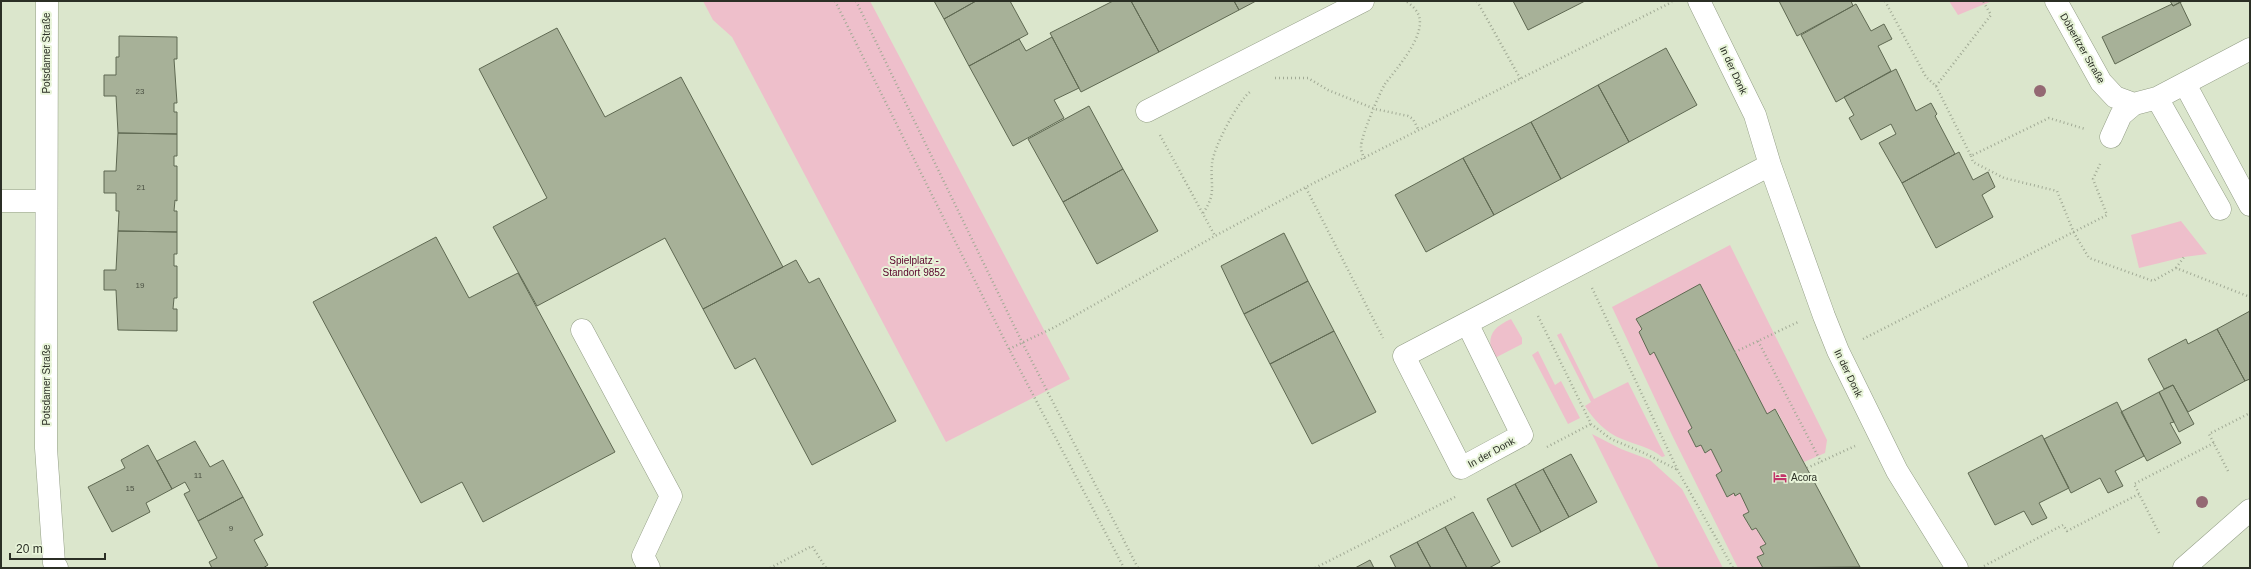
<svg xmlns="http://www.w3.org/2000/svg" width="2251" height="569" viewBox="0 0 2251 569" font-family="Arial,sans-serif">
<style>
.green{fill:#eebfcb}
.building{fill:#a7b198;stroke:#5f6952}
.lines{fill:none;stroke-linecap:round;stroke-linejoin:round}
.minor-casing{stroke:#939e86;stroke-width:23}
.path{stroke:#a1aa95;stroke-width:2.5;stroke-dasharray:1 3;stroke-linecap:butt}
.minor{stroke:#fff;stroke-width:22}
.tree{fill:#946973}
.labels{text-anchor:middle;stroke-width:4;stroke-linejoin:round;paint-order:stroke}
.number-label{font-size:8px;fill:#4a5042}
.street-label{font-size:10px;fill:#2b2f25;stroke:#e8f4d9}
.park-label{font-size:10px;fill:#59032a;stroke:#e8f4d9}
.poi-label{font-size:10px;fill:#2b2f25;stroke:#e8f4d9;text-anchor:start}
</style>
<rect width="100%" height="100%" fill="#dbe6cc"/>
<!-- green -->
<path class="green" d="M703,1h167l200,378 -124,63 -214,-405 -19,-17z
M1949,1h43l-34,14z
M2181,221l26,33 -23,3 -45,11 -8,-33z
M1730,245l97,195 -2,13 -21,9 -28,-53 -9,5 -67,-130 -64,35 6,10 8,25 4,-2 38,76 -4,3 8,16 5,-2 4,8 6,-4 11,22 -6,4 11,22 7,-4 1,3 5,-3 9,19 -6,3 9,15 4,-2 10,16 -6,3 4,7 -7,3 6,11h-25l-66,-133 -60,-128z
M1511,319l11,19v6l-29,15c-6,-22 -3,-30 18,-40z
M1561,333l33,66 34,-17 37,74 -3,1c-12,-10 -26,-12 -40,-18 -16,-6 -28,-19 -37,-33l6,-4 -34,-67z
M1538,351l17,34 6,-4 19,37 -12,6 -36,-69z
M1592,434l29,15 29,11 32,29 41,79h-64z"/>
<!-- building -->
<path class="building" d="M934,1h42l-32,18z
M976,1h34l18,33 -59,32 -25,-47z
M1113,1h18l28,51 -78,40 -31,-59z
M1131,1h103l5,9 -80,42z
M1234,1h22l-17,9z
M1513,1h72l-57,29z
M1779,1h72l2,5 -56,30z
M2170,1h13l-10,5z
M2180,2l11,23 -76,39 -13,-27 70,-33 1,2z
M1856,4l15,27 13,-7 8,15 -14,7 13,25 -55,31 -35,-67z
M557,28l48,89 76,-40 102,190 -80,42 -38,-71 -128,68 -44,-79 54,-29 -68,-129z
M119,36l58,1v22h-3l3,44h-3v9h3v22l-59,-1 -2,-37h-12v-21h12v-18h3z
M1052,37l27,51 -25,12 10,18 -51,28 -44,-80 50,-27 7,12z
M1666,48l31,57 -68,37 -31,-57z
M1896,69l20,42 15,-8 6,11 -2,2 20,38 -53,29 -23,-40 17,-9 -5,-10 -30,16 -12,-22 5,-3 -10,-18z
M1598,85l31,57 -68,37 -30,-57z
M1089,106l34,63 -60,33 -35,-63z
M1531,122l30,57 -67,36 -31,-57z
M118,133l59,1v22h-3v10h3v35l-2,-1 -1,11h3v21l-59,-1 1,-20h-3v-18h-12v-22h12z
M1959,152l14,28 15,-8 7,15 -13,8 11,22 -57,31 -34,-65z
M1463,158l31,57 -68,37 -31,-57z
M1123,169l35,62 -61,33 -34,-62z
M118,231l59,1v22h-3v12h3v32h-3l-1,11h4v22l-59,-1 -2,-40h-12v-20h12z
M1284,233l24,48 -64,33 -23,-48z
M436,237l33,61 49,-25 97,179 -132,70 -21,-40 -41,21 -108,-201z
M796,260l13,23 10,-5 77,143 -84,44 -57,-107 -20,11 -32,-60z
M1308,281l26,50 -64,33 -26,-50z
M1700,284l67,130 8,-5 85,158 -97,1 -6,-11 7,-3 -4,-7 6,-3 -10,-16 -4,2 -9,-15 6,-3 -9,-19 -5,3 -1,-3 -7,4 -11,-22 6,-4 -11,-22 -6,4 -4,-8 -5,2 -8,-16 4,-3 -38,-76 -4,3 -11,-23 3,-3 -6,-10z
M2250,311v68l-5,2 -28,-52z
M2217,329l28,52 -57,31 -15,-27 -9,4 -16,-30 38,-20 2,5z
M1334,331l42,81 -64,32 -42,-80z
M2173,385l21,39 -15,8 -20,-40z
M2159,392l15,30 -4,1 11,20 -34,18 -26,-49z
M2117,402l27,54 -29,15 8,15 -15,7 -8,-15 -29,15 -27,-54z
M2042,435l27,53 -30,15 8,15 -15,7 -8,-14 -29,14 -27,-52z
M195,441l15,26 13,-7 20,37 -45,24 -14,-27 6,-3 -5,-9 -13,7 -15,-28z
M148,445l24,44 -26,14 4,9 -38,20 -24,-45 37,-19 -4,-8z
M1571,454l26,48 -28,15 -26,-48z
M1543,469l26,48 -28,15 -26,-48z
M1515,484l26,48 -29,15 -25,-48z
M243,497l20,38 -9,5 14,25 -5,3h-51l-3,-6 8,-4 -19,-37z
M1473,512l27,50 -11,6h-22l-22,-41z
M1445,527l22,41h-36l-14,-26z
M1417,542l14,26h-35l-6,-12z
M1370,560l4,8h-19z"/>
<g class="lines">
<!-- minor casing -->
<g class="minor-casing">
<path id="minor" d="M47,1l-1,447 8,115 3,5
M1699,1l56,114 15,50 54,151 14,35 59,120 60,97
M2056,1l45,81 14,15 19,7
M2185,84l65,121
M2157,98l63,111
M1147,111l216,-110
M2111,137l10,-22 13,-11 23,-6 93,-49
M1,201h44
M1467,323l55,112 -61,33 -57,-112 366,-191
M582,330l89,166 -28,60 6,12
M2184,568l66,-58"/>
</g>
<!-- path -->
<path class="path" d="M835,1l174,348 115,219
M856,1l166,341 116,226
M1477,1l44,79
M1885,1l41,76 10,9 35,70 78,-38 36,11
M1275,78h33l20,12 47,19 33,7 5,3 6,12
M1936,86l55,-71 -8,-14
M1160,135l55,101
M1971,156l2,6 31,16 53,13 17,42 15,25 64,23 23,-13 74,29
M1364,159c-1,-4 -3,-8 -3,-12 0,-11 18,-53 24,-63 11,-15 45,-52 32,-72 -2,-4 -7,-8 -11,-11
M1306,188l77,150
M1203,213c14,-20 7,-27 9,-49 1,-16 26,-63 38,-72
M2176,268l8,-11
M1592,288l86,183 55,97
M1538,316l53,108 20,15 33,14 34,17
M1863,339l244,-124 -14,-36 8,-17
M1758,341l63,121
M1009,349l46,-22 160,-91 91,-49 366,-185
M1735,352l63,-30
M1547,447l44,-23
M1807,468l48,-22
M2228,471l-19,-37 41,-21
M2159,533l-25,-49 80,-41
M1984,566l79,-41 4,6 72,-37
M770,568l42,-22 14,22
M1315,568l142,-72"/>
<!-- minor -->
<use href="#minor" class="minor"/>
</g>
<!-- trees -->
<g class="tree">
<circle cx="2040" cy="91" r="6"/>
<circle cx="2202" cy="502" r="6"/>
</g>
<!-- icons -->
<defs>
<g id="hotel-bare" transform="scale(1.08)"><path d="M-6-4.5h1.5V1H6V5H4.5V3h-9V5H-6ZM-4 0a1.8 1.8 0 1 1 3.6 0ZM.5 0V-2.5h3Q6-2.5 6 0Z" fill="#c1356a" stroke="#e8f4d9" stroke-width="2.5" paint-order="stroke"/></g>
</defs>
<g fill-rule="evenodd">
<use href="#hotel-bare" x="1780" y="477"/>
</g>
<g class="labels">
<!-- number labels -->
<g class="number-label">
<text x="140" y="94">23</text>
<text x="141" y="190">21</text>
<text x="140" y="288">19</text>
<text x="198" y="478">11</text>
<text x="130" y="491">15</text>
<text x="231" y="531">9</text>
</g>
<!-- street labels -->
<g class="street-label">
<text transform="translate(2083 48) rotate(60)" y="4">Döberitzer Straße</text>
<text transform="translate(46 53) rotate(-90)" y="4">Potsdamer Straße</text>
<text transform="translate(1734 70) rotate(65)" y="4">In der Donk</text>
<text transform="translate(1849 373) rotate(64)" y="4">In der Donk</text>
<text transform="translate(46 385) rotate(-90)" y="4">Potsdamer Straße</text>
<text transform="translate(1491 452) rotate(-29)" y="4">In der Donk</text>
</g>
<!-- park labels -->
<g class="park-label">
<text x="914" y="264">Spielplatz -<tspan x="914" dy="12">Standort 9852</tspan></text>
</g>
<!-- poi labels -->
<g class="poi-label">
<text x="1791" y="481">Acora</text>
</g>
</g>
<!-- border -->
<rect width="2251" height="569" fill="none" stroke="#2b2f25" stroke-width="4"/>
<!-- scale -->
<path d="M10 553v6h95v-6" fill="none" stroke="#2b2f25" stroke-width="2"/>
<text x="16" y="553" font-size="12" fill="#2b2f25" stroke="#e8f4d9" stroke-width="3" paint-order="stroke">20 m</text>
</svg>
